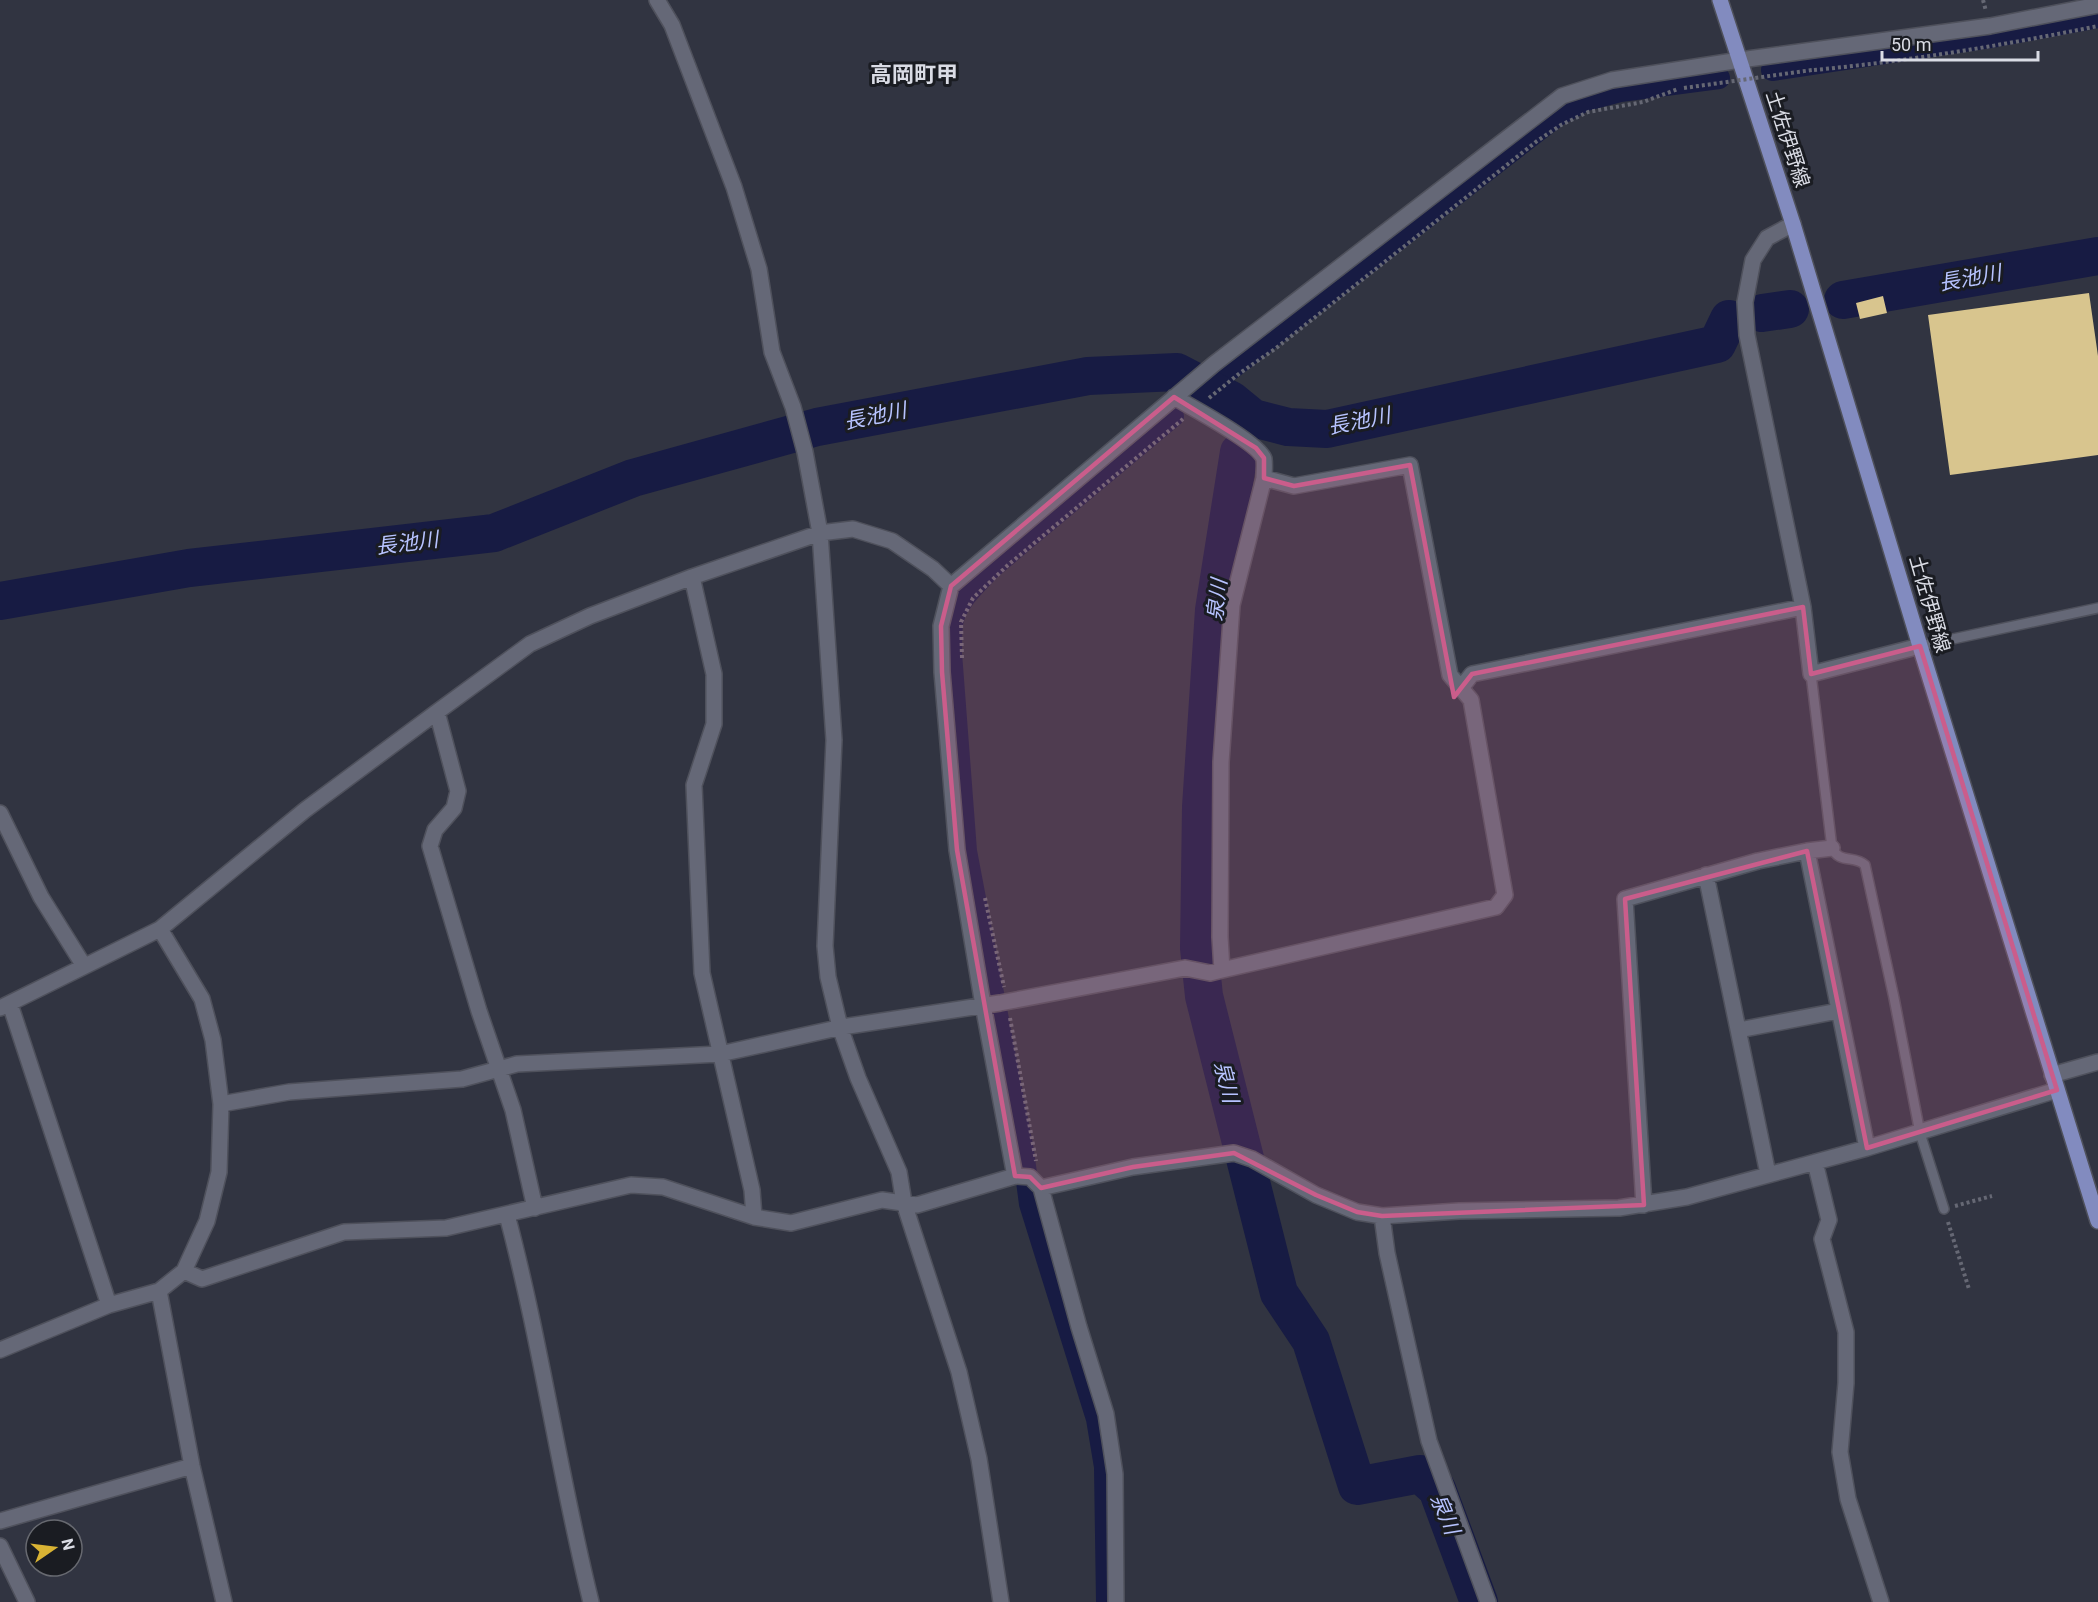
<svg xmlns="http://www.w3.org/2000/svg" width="2098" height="1602" viewBox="0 0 2098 1602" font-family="Roboto,'Noto Sans JP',sans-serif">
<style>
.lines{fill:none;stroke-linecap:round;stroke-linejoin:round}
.canal{stroke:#171b43;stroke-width:22}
.river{stroke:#171b43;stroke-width:38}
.building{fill:#d8c58e}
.service-casing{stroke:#4f515c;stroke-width:12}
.minor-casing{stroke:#4f515c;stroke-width:18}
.primary-casing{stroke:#4f515c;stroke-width:18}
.path{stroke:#666874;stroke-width:4;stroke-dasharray:3 3;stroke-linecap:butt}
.service{stroke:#656877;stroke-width:9}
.minor{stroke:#656877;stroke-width:15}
.primary{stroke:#828bbf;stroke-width:15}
.path-bridge{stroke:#666874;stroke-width:4;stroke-dasharray:3 3;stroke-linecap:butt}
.marked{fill:#ca5d8b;fill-opacity:0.2;stroke:#ca5d8b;stroke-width:4.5;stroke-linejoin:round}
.labels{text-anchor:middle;stroke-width:6;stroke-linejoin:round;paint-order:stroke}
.street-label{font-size:20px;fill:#dadce5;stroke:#1a1c22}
.water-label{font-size:21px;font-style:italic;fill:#b7c3ff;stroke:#1a1c22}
.quarter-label{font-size:22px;font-weight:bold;fill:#dadce5;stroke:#1a1c22}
</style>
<rect width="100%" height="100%" fill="#313441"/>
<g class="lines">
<!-- canal -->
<path class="canal" d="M1772,70l225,-34 101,-19
M1200,393l358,-278 28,-15 34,-9 99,-13
M1107,1602l-2,-135 -8,-48 -67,-215 -7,-53 -57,-300 -15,-198c0,-10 0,-20 1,-29 3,-22 24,-39 38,-55l183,-153"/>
<!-- river -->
<path class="river" d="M1843,300l255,-44
M1762,313l28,-4
M1239,452l-25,158 -13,197 -2,141 5,48 75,297 32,48 46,145 63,-12 17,15 42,113
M0,601l189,-33 305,-35 139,-55 184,-51 271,-51 89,-4 54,28 22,18 35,9 39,2 390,-85 12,-25"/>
</g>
<!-- building -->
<path class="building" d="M2089,293l9,63v99l-148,20 -22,-160z
M1883,296l4,17 -27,6 -4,-16z"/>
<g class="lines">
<!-- service casing -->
<g class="service-casing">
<path id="service" d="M1920,646l178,-38
M1811,674l21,174c7,16 23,7 33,17l29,133 26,135 24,76"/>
</g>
<!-- minor casing -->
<g class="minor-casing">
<path id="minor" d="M657,0l15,25 62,162 25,82 13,83 21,55 12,45 15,81 14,207 -9,206 3,31 12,50 18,51 41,94 5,31 55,169 20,87 22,143
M1174,397c17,10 85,46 90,62 1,6 0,14 0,19l-32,127 -11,157 -1,175 2,33
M692,577l22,97v50l-20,61 8,188 50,217 2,27 37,6 91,-23 35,5 98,-29 15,1 11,11 92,-21 101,-14 18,6 64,36 41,17 25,4 77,-5 160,-3 68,-11 180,-49 190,-58
M1803,607l8,67 109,-28
M1461,688l11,-14 331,-67 -56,-272 -2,-33 8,-42 14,-22 26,-14
M437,712l21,79 -4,17 -19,22 -5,16 49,165 34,99 22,98
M0,813l41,84 43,69
M1807,851l25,-3
M1706,875l62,299
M10,1004l99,301
M0,1008l160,-79 145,-119 132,-98 93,-68 60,-28 102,-39 128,-44 33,-4 39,12 41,28 18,17
M1739,1030l99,-19
M2052,1075l46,-13
M221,1104l68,-12 173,-13 55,-15 203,-10 122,-27 158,-24 185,-35 25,5 12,-3 274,-63 9,-12 -34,-195 -21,-25 -40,-210 -116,21 -30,-8
M1815,1162l14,58 -7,19 24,93v51l-6,69 8,47 33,103
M1015,1176l-32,-171 -26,-155 -15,-178 -1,-46 10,-40 263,-222 348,-268 50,-16 128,-20 250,-34 108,-21
M1041,1188l38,139 27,87 9,60 1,128
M1644,1205l-19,-306 133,-38 49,-10 60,297
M507,1215c34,127 52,259 84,387
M1382,1216l5,37 42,188 59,161
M184,1271l18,8 142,-47 102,-4 185,-43 32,2 91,30
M159,1291l33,175 32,136
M0,1350l109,-45 50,-14 25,-20 23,-50 12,-49 2,-68 -8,-64 -11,-41 -42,-70
M0,1521l192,-55
M0,1546l27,56"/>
</g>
<!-- primary casing -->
<g class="primary-casing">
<path id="primary" d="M1720,0l73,224 127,422 178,575"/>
</g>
<!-- path -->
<path class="path" d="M1983,0l3,11
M1814,70c96,-9 190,-25 284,-44
M1209,398l31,-25 35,-24 262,-208 24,-16 27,-13 55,-10 35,-13
M962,658l-1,-36 12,-24 35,-33 175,-146
M985,898l19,89
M1010,1018l26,143
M1955,1206l37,-10
M1948,1222l21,67"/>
<!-- service -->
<use href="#service" class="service"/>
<!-- minor -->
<use href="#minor" class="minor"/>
<!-- primary -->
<use href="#primary" class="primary"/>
<!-- path-bridge -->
<path class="path-bridge" d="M1684,88l128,-18"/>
</g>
<!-- marked area -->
<path class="marked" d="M1174,397l82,51 8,10v20l30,8 116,-21 44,232 18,-23 331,-67 8,67 109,-28 137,444 -190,58 -60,-297 -182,48 19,306 -262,11 -25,-4 -41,-17 -82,-42 -101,14 -92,21 -11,-11 -15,-1 -58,-326 -15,-178 -1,-46 10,-40z"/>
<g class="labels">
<!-- street labels -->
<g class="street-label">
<text transform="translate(1788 139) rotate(72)" y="7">土佐伊野線</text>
<text transform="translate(1930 604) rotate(74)" y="7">土佐伊野線</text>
</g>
<!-- water labels -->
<g class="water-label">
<text transform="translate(1970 278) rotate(-10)" y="7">長池川</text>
<text transform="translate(875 416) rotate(-11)" y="7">長池川</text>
<text transform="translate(1359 421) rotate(-11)" y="7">長池川</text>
<text transform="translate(407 543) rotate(-7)" y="7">長池川</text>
<text transform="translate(1217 600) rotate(-83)" y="7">泉川</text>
<text transform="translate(1226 1082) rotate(76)" y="7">泉川</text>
<text transform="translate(1445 1514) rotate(67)" y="7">泉川</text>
</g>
<!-- quarter labels -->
<g class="quarter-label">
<text x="914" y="82">高岡町甲</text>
</g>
</g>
<!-- north arrow -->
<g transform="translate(54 1548) rotate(76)"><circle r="28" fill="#1a1c22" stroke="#676970" stroke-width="1.5"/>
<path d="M0-4.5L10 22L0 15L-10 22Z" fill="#d9b334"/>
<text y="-9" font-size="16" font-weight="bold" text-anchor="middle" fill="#dadce5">N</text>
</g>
<!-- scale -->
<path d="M1882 51v9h156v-9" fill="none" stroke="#dadce5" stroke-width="3"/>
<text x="1891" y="51" font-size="18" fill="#dadce5" stroke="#1a1c22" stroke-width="4.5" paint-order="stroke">50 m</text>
</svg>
